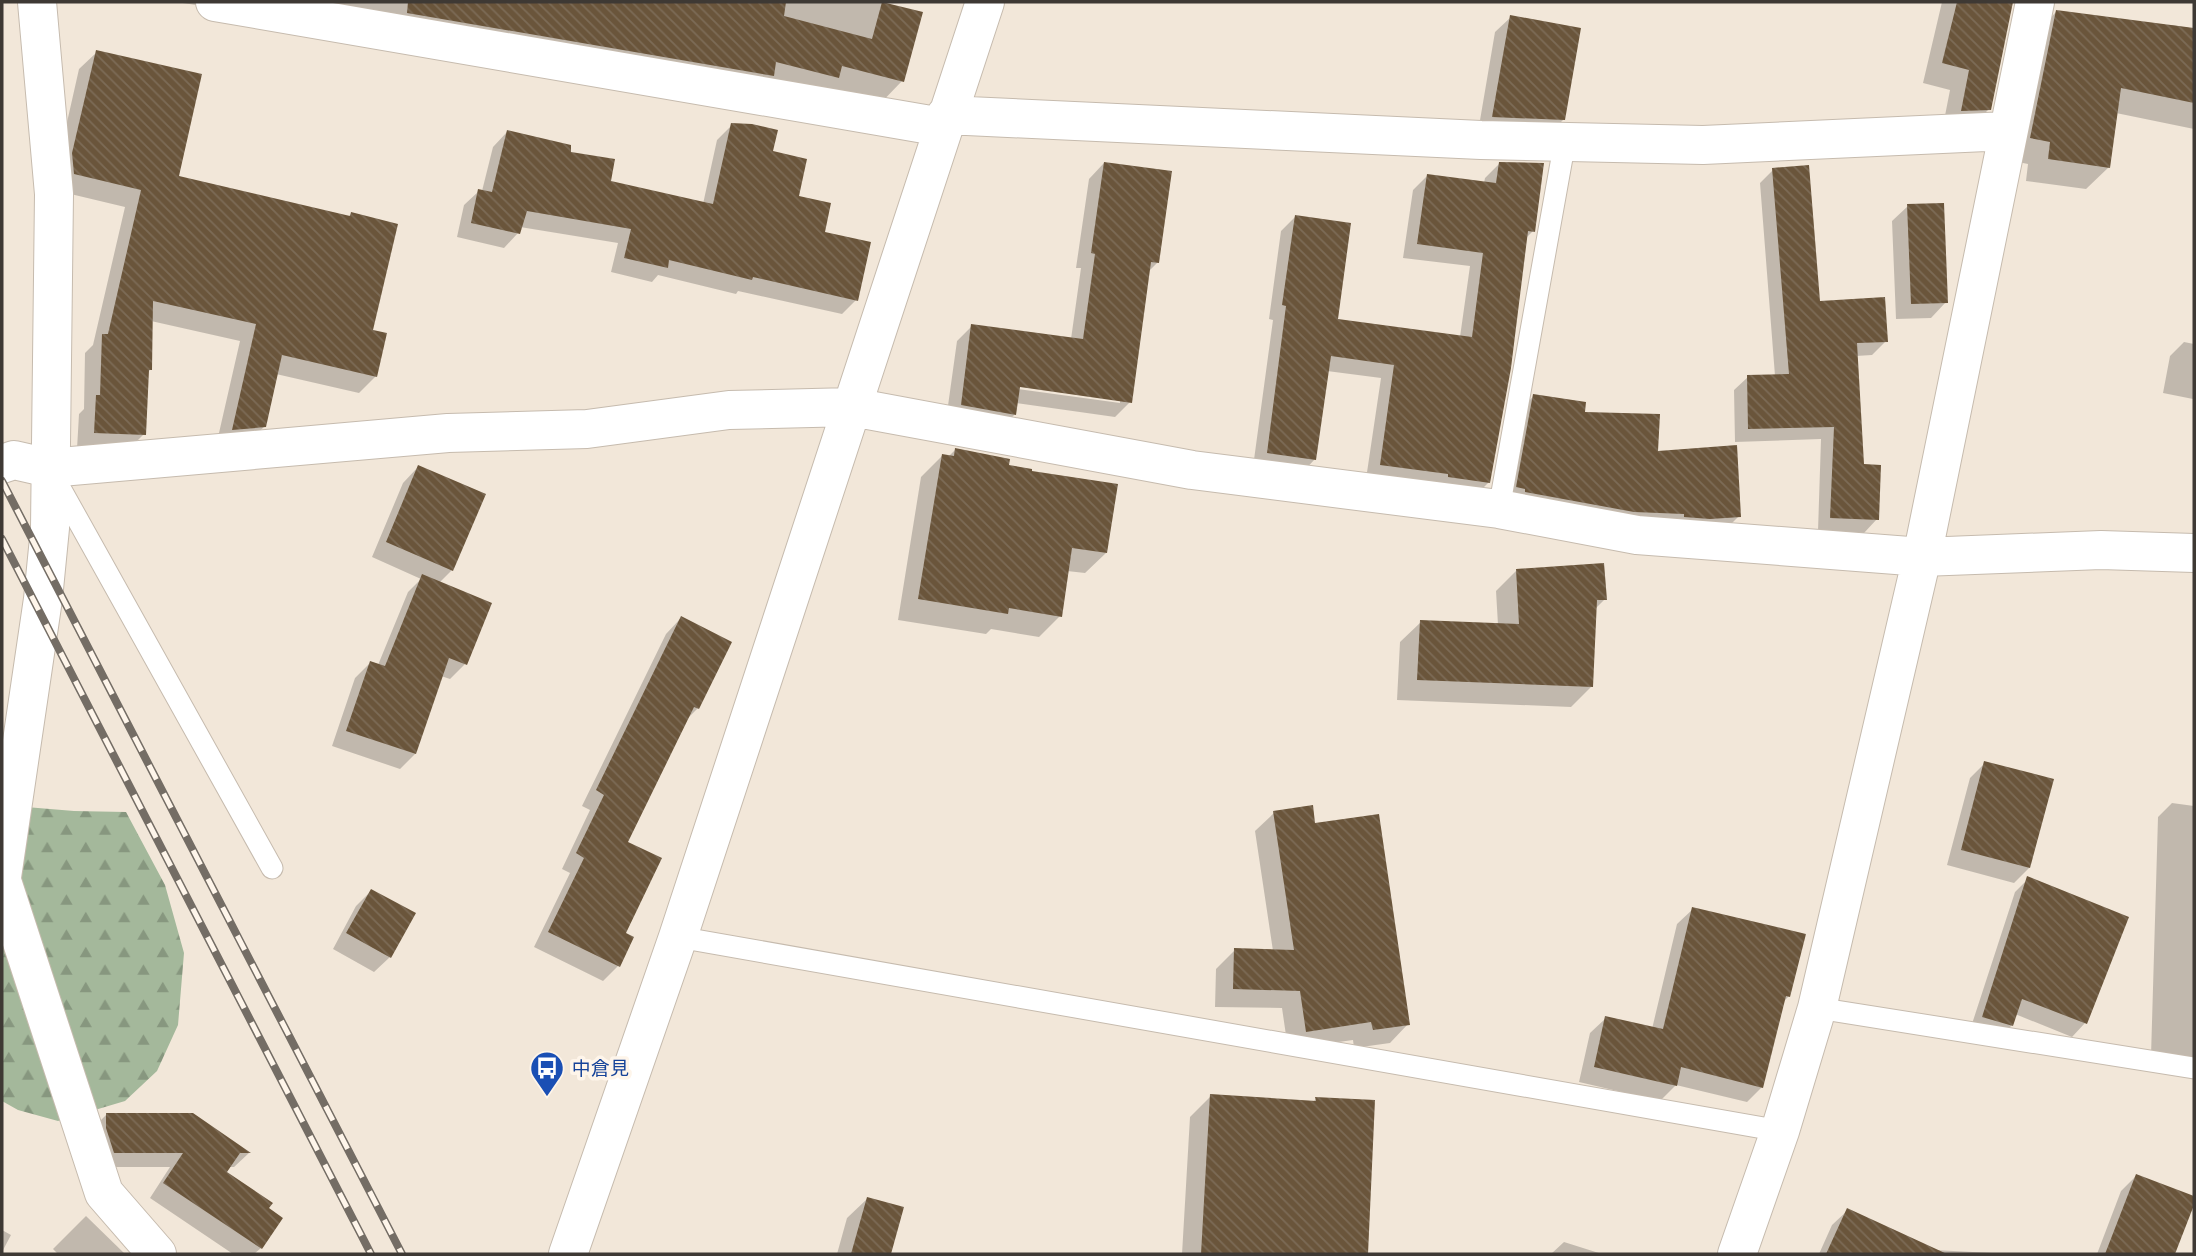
<svg xmlns="http://www.w3.org/2000/svg" width="2196" height="1256" viewBox="0 0 2196 1256" font-family="'Nunito Sans','Noto Sans JP',sans-serif">
<style>
.forest{fill:url(#forest-firs)}
.shadow{fill:#0003;fill-rule:evenodd}
.building{fill:url(#building-back-hatch)}
.lines{fill:none;stroke-linecap:round;stroke-linejoin:round}
.service-casing{stroke:#c6bbae;stroke-width:23}
.minor-casing{stroke:#c6bbae;stroke-width:40}
.service{stroke:#fff;stroke-width:21}
.minor{stroke:#fff;stroke-width:38}
.rail-casing{stroke:#746d65;stroke-width:8}
.rail{stroke:#fef5ea;stroke-width:5;stroke-dasharray:16;stroke-linecap:butt}
.labels{text-anchor:middle;stroke-width:7;stroke-linejoin:round;paint-order:stroke}
.transit-label{font-size:19px;fill:#164399;stroke:#fef5ea;text-anchor:start}
</style>
<defs>
<pattern id="forest-firs" width="22" height="20" patternUnits="userSpaceOnUse" patternTransform="scale(1.75)"><rect width="22" height="20" fill="#a4b89b"/><path d="M5 1l3.5 6h-7zM16 11l3.5 6h-7z" fill="#87977f"/></pattern>
<pattern id="building-back-hatch" width="6" height="6" patternUnits="userSpaceOnUse" patternTransform="scale(1.75)"><rect width="6" height="6" fill="#6a553b"/><path d="M-1 5l2 2M0 0l6 6M5-1l2 2" fill="none" stroke="#7c6b56"/></pattern>
</defs>
<rect width="100%" height="100%" fill="#f2e7d9"/>
<!-- forest -->
<path class="forest" d="M2,805l72,6 52,1 39,73 19,68 -6,72 -21,46 -32,30 -67,20 -40,-11 -16,-9z"/>
<!-- shadow -->
<path class="shadow" d="M176,2h704l40,11 -18,68 -26,27z
M1942,2h69l-22,107 -20,20 -27,2 8,-41 -27,-7z
M2056,12l114,15 2,-2 22,4v100l-78,-16 -7,54 -23,22 -60,-8 2,-17 -20,-4 26,-125z
M1511,17l53,102 -16,16 -70,-3 17,-100z
M97,52l80,125 171,40 3,-3 20,117 5,45 -17,17 -83,-19 -11,52 -18,17 -31,3 24,-105 -89,-20v48l-4,4 -3,61 -17,17 -50,-2 2,-35 5,-5 1,-56 8,-8 32,-138 -67,-16 -2,-20 23,-102z
M732,125l39,27 26,45 26,36 33,67 -14,14 -104,-23 -2,3 -78,-19 -6,7 -41,-10 7,-29 -98,-16 -2,6 -14,15 -47,-11 7,-32 15,-14h3l11,-44 14,-15 62,22 40,28 94,22 14,-64z
M1104,163l54,99 -10,10 -18,130 -15,15 -99,-14 -1,11 -15,16 -54,-10 11,-79 15,-15 99,13 10,-71h-5l13,-89zM1012,384l108,15v4l-109,-15z
M1499,164l34,67 -8,8 -36,243 -15,15 -108,-18 15,-101 -54,-7 -12,88 -14,15 -48,-7 20,-147 -4,-1 12,-88 14,-14 41,104 124,16 10,-71 -67,-8 10,-68 15,-15 56,8 1,-5z
M1773,170l45,133 68,38 -14,14 -16,1 6,110 15,53 -13,14 -46,-2 3,-92 -86,3 -1,-52 14,-13 27,-1 -15,-193z
M1908,206l38,96 -15,16 -35,1 -4,-98z
M2184,342l10,2 -1,55 -30,-6 7,-37z
M1534,396l49,18 156,102 -14,14 -222,-29 16,-91z
M955,450l52,17 99,86 -21,20 -18,-2 -7,45 -21,21 -48,-8 -5,5 -88,-14 23,-143 21,-21 6,1z
M418,467l34,103 -13,13 26,81 -15,15 -9,-3 -26,78 -15,15 -68,-23 23,-68 15,-15 8,2 30,-73 13,-13 -49,-22 31,-74z
M1517,570l88,29 -10,10 -4,78 -20,20 -174,-7 3,-58 21,-20 77,3 -2,-34z
M681,618l17,90 -13,13 -59,122 -3,91 9,4 -14,28 -15,15 -69,-34 36,-74 -8,-4 28,-59 -8,-4 84,-172z
M1985,763l44,105 -15,15 -67,-18 23,-87z
M2172,803l22,3v251l-43,-1 7,-239z
M1274,813l40,12 94,199 -18,19 -36,5 -1,-8 -65,9 -6,-41 -67,-1 1,-38 19,-19 38,1 -18,-120z
M2028,879l98,39 -41,105 -13,14 -57,-23 -3,11 -13,13 -29,-8 45,-138z
M371,891l19,66 -16,15 -41,-23 23,-43z
M1693,909l96,87 -6,6 -21,85 -15,15 -71,-17 -16,16 -81,-19 11,-49 16,-15 46,11 25,-105z
M1211,1096l101,7 4,-4 57,2 -7,153h-184l8,-137z
M106,1115l143,38 -15,14h-6l-3,6 42,36 -6,39 -7,6h-21l-83,-56 20,-31h-71l-8,-37z
M2136,1176l58,23 -20,55h-77l24,-63z
M867,1199l35,9 -13,46h-52l10,-36z
M1848,1210l86,40 78,4h-193l13,-29z
M86,1216l39,38h-67l-5,-5z
M2,1230l9,5 -9,17z
M1564,1242l38,12h-51z"/>
<!-- building -->
<path class="building" d="M408,2h378l-2,14 88,23 10,-37 41,10 -19,70 -62,-16 -3,12 -63,-16 -2,14 -367,-63z
M1957,2h56l-22,108 -30,1 8,-41 -27,-7z
M2056,10l138,18v75l-73,-15 -11,80 -62,-9 2,-17 -20,-4z
M1510,15l71,13 -16,92 -73,-3z
M96,50l106,24 -23,102 171,40 1,-4 47,12 -25,106 14,3 -10,44 -95,-22 -16,72 -34,3 24,-106 -103,-23 -1,69h-3l-3,65 -52,-2 2,-38h4l2,-61h6l33,-144 -67,-16 -2,-21z
M731,123l21,1 26,6 -5,21 34,8 -8,37 32,7 -6,29 46,10 -13,59 -105,-24 -1,3 -83,-20 -1,8 -44,-10 7,-29 -104,-18 -7,23 -49,-11 7,-34 14,3 15,-62 64,15v7l44,7 -4,22 102,23z
M1104,162l68,9 -13,92 -8,-1 -19,141 -112,-16 -4,28 -55,-10 10,-81 112,15 12,-85 -4,-1z
M1499,162l45,1 -9,69 -7,-1 -17,137 -21,115 -42,-6v-3l-68,-9 14,-100 -63,-9 -15,104 -49,-7 19,-147 -4,-1 13,-90 56,8 -13,96 134,18 11,-84 -66,-9 10,-70 69,9z
M1809,165l11,136 65,-4 3,45 -31,1 7,121 17,1 -2,55 -49,-2 4,-91 -86,2 -1,-54 42,-1 -17,-206z
M1944,203l4,100 -37,1 -4,-100z
M1533,394l53,8 -1,10 75,2 -2,37 79,-6 4,72 -31,2 -26,-2v-3l-50,-2 -109,-20v-3l-9,-2z
M955,448l55,11 -1,6 23,4v2l86,13 -11,69 -35,-5 -10,69 -53,-9 -1,6 -90,-15 24,-145 12,2z
M418,465l68,29 -33,77 -67,-29z
M1604,563l3,37h-10l-4,87 -176,-7 3,-60 99,4 -3,-55z
M422,574l70,29 -25,62 -18,-7 -33,96 -70,-23 24,-70 15,5z
M681,616l51,26 -33,67 -5,-2 -66,135 34,16 -36,75 8,4 -14,30 -72,-35 36,-74 -8,-5 28,-58 -8,-5z
M1984,761l70,18 -24,89 -69,-18z
M1313,805l2,18 64,-9 31,211 -37,5 -2,-8 -65,10 -6,-41 -67,-2 1,-41 60,2 -21,-139z
M2027,876l102,41 -42,107 -65,-25 -9,27 -31,-9z
M371,889l45,24 -25,45 -45,-25z
M1692,907l114,27 -16,63 -4,-1 -23,92 -82,-21 -4,19 -83,-19 11,-51 58,13z
M1210,1094l106,7 -1,-4 60,3 -7,154h-167z
M106,1113h87l58,40h-11l-13,19 46,31 -4,5 14,10 -21,31 -99,-66 20,-30h-69l-8,-25z
M2136,1174l58,22v9l-19,49h-70z
M867,1197l37,10 -13,47h-40z
M1847,1208l100,46h-121z"/>
<g class="lines">
<!-- service casing -->
<g class="service-casing">
<path id="service" d="M55,479l217,389
M1499,509l66,-368
M678,937l1102,194
M1817,1008l377,60"/>
</g>
<!-- minor casing -->
<g class="minor-casing">
<path id="minor" d="M215,2l727,125
M946,115l535,25 222,5 305,-14
M2,464l12,-4 35,8 399,-35 139,-4 142,-19 123,-3 340,63 307,39 138,26 285,22 179,-7 93,3
M2,877l41,-278 7,-71 4,-334 -17,-192
M2,881l102,312 53,61
M568,1254l110,-317 307,-935
M1737,1254l43,-123 37,-123 105,-451 113,-555"/>
</g>
<!-- service -->
<use href="#service" class="service"/>
<!-- minor -->
<use href="#minor" class="minor"/>
<!-- rail casing -->
<g class="rail-casing">
<path id="rail" d="M2,481l400,773
M2,539l369,715"/>
</g>
<!-- rail -->
<use href="#rail" class="rail"/>
</g>
<!-- icons -->
<defs>
<g id="bus-pin" transform="scale(1.75)"><path d="M0 17L-7.5 6A9.5 9.5 0 1 1 7.5 6Z" fill="#1a4fb4" stroke="#fef5ea"/><path d="M-5-6H5V4H4V6H2V4H-2V6H-4V4H-5ZM-3.5-4V0h7V-4ZM-3.5 1.2v1.5H-2V1.2ZM2 1.2v1.5H3.5V1.2Z" fill="#fff"/></g>
</defs>
<g fill-rule="evenodd">
<use href="#bus-pin" x="547" y="1068"/>
</g>
<g class="labels">
<!-- transit labels -->
<g class="transit-label">
<text x="572" y="1075">中倉見</text>
</g>
</g>
<!-- border -->
<rect width="2196" height="1256" fill="none" stroke="#3e3934" stroke-width="7"/>
</svg>
